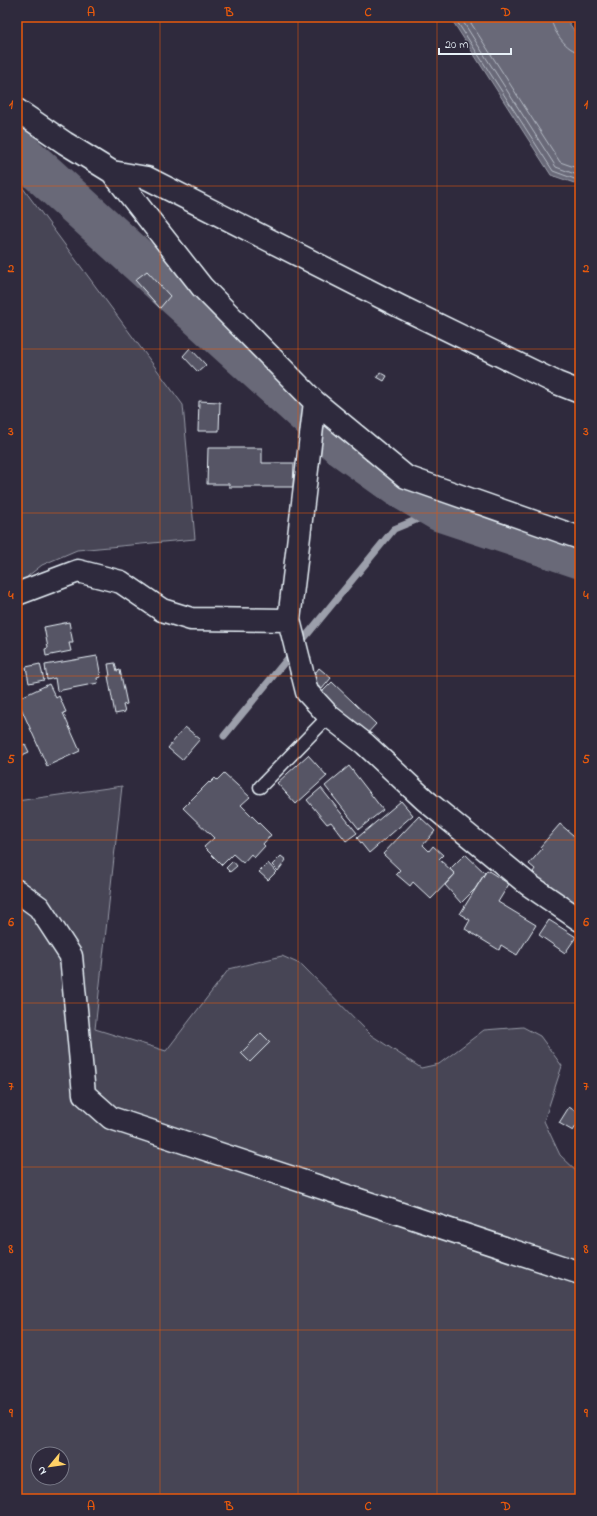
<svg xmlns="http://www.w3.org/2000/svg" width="597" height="1516" viewBox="0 0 597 1516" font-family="'Indie Flower',sans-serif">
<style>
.green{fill:#464455;stroke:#979aa6;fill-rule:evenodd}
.water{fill:#696978;stroke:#9c9fab}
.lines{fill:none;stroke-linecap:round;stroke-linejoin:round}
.shore{stroke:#b5bbc5;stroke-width:1}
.stream{stroke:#9c9fab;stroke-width:7}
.river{stroke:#696978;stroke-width:43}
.building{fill:#575565;stroke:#e8f1f8}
.lane-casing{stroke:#e8f1f8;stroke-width:15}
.street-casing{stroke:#e8f1f8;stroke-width:25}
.lane{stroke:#2f2a3d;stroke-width:12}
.street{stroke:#2f2a3d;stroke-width:22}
.grid{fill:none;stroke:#e8590c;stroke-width:1;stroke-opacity:0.55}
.neatline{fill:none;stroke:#e8590c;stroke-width:1.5}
.grid-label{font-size:13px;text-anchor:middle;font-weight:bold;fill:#e8590c}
</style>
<rect width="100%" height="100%" fill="#2f2a3d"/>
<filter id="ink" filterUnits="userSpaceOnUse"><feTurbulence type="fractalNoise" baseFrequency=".025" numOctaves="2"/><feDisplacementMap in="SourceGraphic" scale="8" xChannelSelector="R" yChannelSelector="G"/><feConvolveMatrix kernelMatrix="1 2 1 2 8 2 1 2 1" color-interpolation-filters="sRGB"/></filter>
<g filter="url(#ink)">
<!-- green -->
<path class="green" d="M17,180l166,225 12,134 -118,11 -35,15 -14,11 -11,17z
M122,786l-27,243 71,22 63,-82 53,-13 20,9 69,70 50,33 18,-4 45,-34 39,-3 17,9 22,30 -18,55 16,34 20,19v325h-563v-698zM38,1454h24v24h-24z"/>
<!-- water -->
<path class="water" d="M450,17h115l15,22v146l-29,-10z"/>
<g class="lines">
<!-- shore -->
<path class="shore" d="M454,17l99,154 27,10
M460,17l96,150 24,9
M467,17l93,145 20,7
M551,17c0,12 16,35 29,35"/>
<!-- stream -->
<path class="stream" d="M224,736l170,-207 46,-19"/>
<!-- river -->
<path class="river" d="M17,150l326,296 56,40 41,24 140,47"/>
</g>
<!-- building -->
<path class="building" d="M147,271l23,25 -10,12 -25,-28z
M190,348l16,17 -8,7 -15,-16z
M380,372l7,4 -3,5 -7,-4z
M199,401l21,1 -1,29h-21z
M208,448h54v15h32l-1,24h-64v-3h-22z
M69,622l4,21h-4l2,8 -25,5 -1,-7 3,-1 -4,-21z
M97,656l4,21 -4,1 1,5 -41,8 -2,-13 -8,2 -2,-15z
M115,663l2,8 3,-1 7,34 -4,1 2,7 -10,2 -7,-38h2l-2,-12z
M40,664l4,16 -15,3 -3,-16z
M319,668l12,10 -9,11 -12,-9z
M332,682l44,42 -11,12 -44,-43z
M49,684l7,14 3,-2 7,16 -3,1 17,38 -33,15 -30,-67z
M185,727l15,12 -18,21 -14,-12z
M25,744l4,8 -9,4 -3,-8z
M308,755l19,21 -31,28 -19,-21z
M349,766l34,44 -24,19 -34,-43z
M224,773l26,24 -9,8 30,30 -8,9 2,2 -11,12 -3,-4 -8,9 -10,-9 -11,11 -18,-18 10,-9 -31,-30 26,-26 1,1 5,-5 2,2z
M321,788l36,45 -11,8 -15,-19 -4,2 -20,-24z
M401,801l12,14 -44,38 -12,-15z
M419,816l16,15 -12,14 6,6 4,-5 10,9 -4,4 16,15 -24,25 -18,-17 -3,4 -14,-12 4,-4 -17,-16z
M560,824l20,17v22l-1,2 1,1v45l-24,-15 -23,-24 2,-3 -6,-5 13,-15 -2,-2z
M465,854l20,19 -10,16 -14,14 -16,-18 10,-11 -5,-5z
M281,856l5,4 -8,11 -6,-6z
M233,861l4,5 -7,6 -4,-4z
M268,863l8,9 -8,8 -9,-8z
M487,870l22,14 -11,18 38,23 -19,30 -16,-10 -2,5 -34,-21 5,-9 -10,-6z
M549,920l27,17 -11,16 -26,-18z
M261,1033l9,9 -20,20 -9,-9z
M569,1107l11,7v6l-7,11 -14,-8z"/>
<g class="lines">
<!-- lane casing -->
<g class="lane-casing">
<path id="lane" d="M260,787l69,-71"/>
</g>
<!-- street casing -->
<g class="street-casing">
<path id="street" d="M17,110l48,33 47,29 35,6 252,128 158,77 23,9
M112,172l90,115 113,115 91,75 174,61
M315,402l-26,218 18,72 22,24 36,28 60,56 104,85 51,35
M17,594l61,-23 43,11 41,28 29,9 98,1
M17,891l22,16 32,49 13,138 27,24 469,155"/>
</g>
<!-- lane -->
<use href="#lane" class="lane"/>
<!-- street -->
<use href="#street" class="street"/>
</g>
</g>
<!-- grid -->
<path class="grid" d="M160,17v1482M298,17v1482M437,17v1482M17,186h563M17,349h563M17,513h563M17,676h563M17,840h563M17,1003h563M17,1167h563M17,1330h563"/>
<!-- margin -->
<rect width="597" height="1516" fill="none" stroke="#2f2a3d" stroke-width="44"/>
<!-- north arrow -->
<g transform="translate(50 1466) rotate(241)"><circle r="19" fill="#2f2a3d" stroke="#797a88"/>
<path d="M0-3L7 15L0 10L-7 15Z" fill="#ffd166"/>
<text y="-6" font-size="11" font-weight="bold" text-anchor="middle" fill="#e8f1f8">N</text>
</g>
<!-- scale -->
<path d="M439 48v6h72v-6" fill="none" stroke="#e8f1f8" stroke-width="2"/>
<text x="445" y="48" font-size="12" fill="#e8f1f8" stroke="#2f2a3d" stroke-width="3" paint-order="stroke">20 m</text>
<rect x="22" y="22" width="553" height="1472" class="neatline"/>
<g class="grid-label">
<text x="91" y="16">A</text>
<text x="229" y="16">B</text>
<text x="368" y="16">C</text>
<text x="506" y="16">D</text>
<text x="11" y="108">1</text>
<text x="586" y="108">1</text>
<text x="11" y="272">2</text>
<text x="586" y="272">2</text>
<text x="11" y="435">3</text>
<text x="586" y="435">3</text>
<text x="11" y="599">4</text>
<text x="586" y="599">4</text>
<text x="11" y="763">5</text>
<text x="586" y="763">5</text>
<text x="11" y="926">6</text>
<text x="586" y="926">6</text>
<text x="11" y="1090">7</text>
<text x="586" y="1090">7</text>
<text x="11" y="1253">8</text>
<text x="586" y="1253">8</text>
<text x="11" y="1417">9</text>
<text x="586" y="1417">9</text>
<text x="91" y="1510">A</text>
<text x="229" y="1510">B</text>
<text x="368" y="1510">C</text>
<text x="506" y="1510">D</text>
</g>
</svg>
